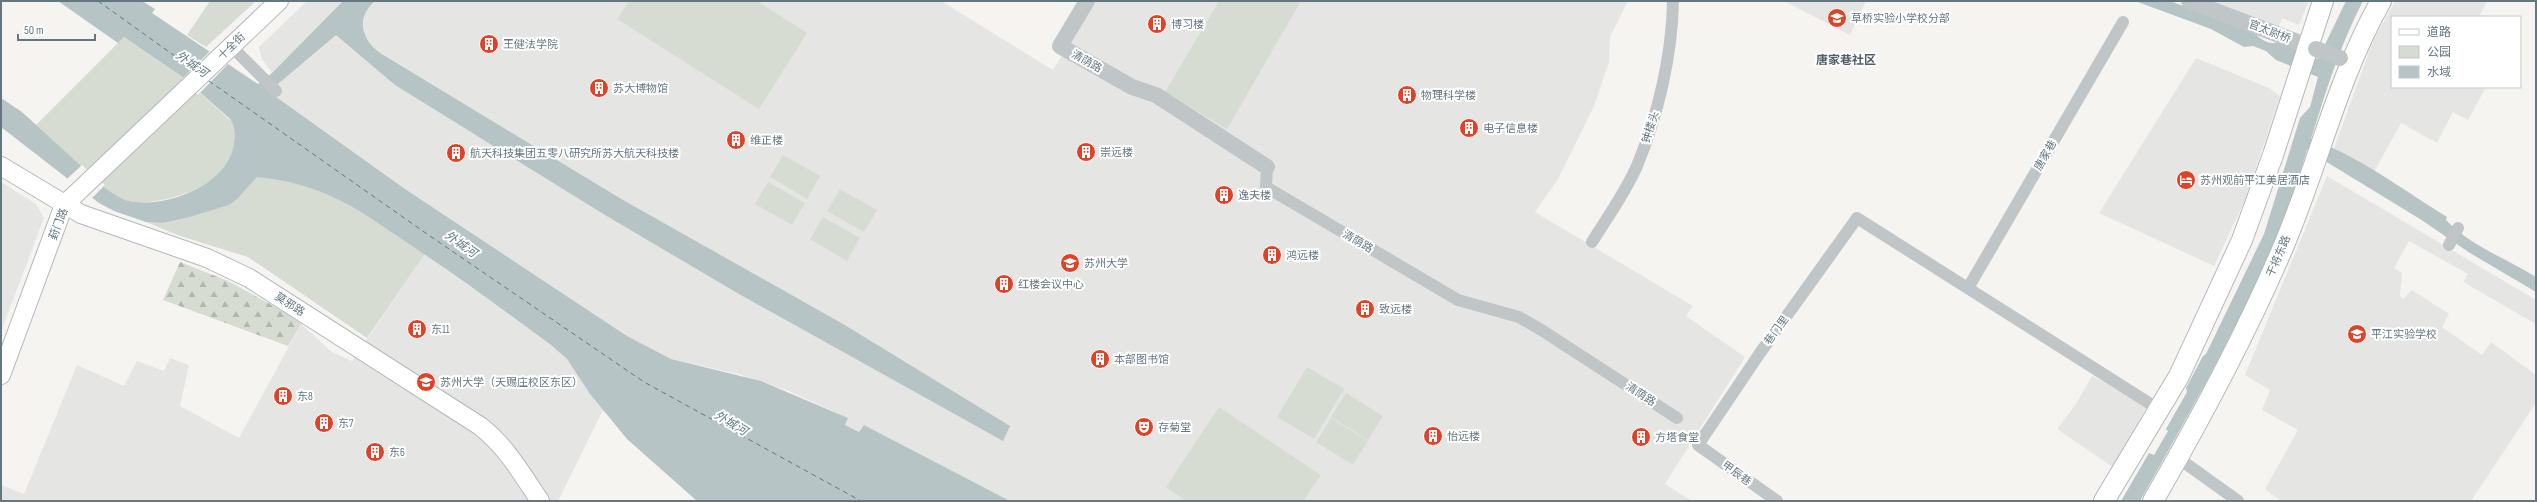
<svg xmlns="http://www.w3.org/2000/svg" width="2537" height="502" viewBox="0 0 2537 502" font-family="'Sofia Sans Condensed','Noto Sans SC',sans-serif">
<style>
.built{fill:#e5e6e4}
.green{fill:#d6dcd2}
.forest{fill:url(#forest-firs)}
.water{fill:#b6c4c6}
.pier{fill:#f5f4f1}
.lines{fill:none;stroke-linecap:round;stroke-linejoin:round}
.ferry{stroke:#60797f;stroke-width:1;stroke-dasharray:5 4;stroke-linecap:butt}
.secondary-casing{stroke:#b2b8bb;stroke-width:20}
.primary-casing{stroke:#b3b8bb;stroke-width:22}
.minor{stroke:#c0c5c7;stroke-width:12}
.tertiary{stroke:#c0c5c7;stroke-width:16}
.secondary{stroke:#fff;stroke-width:18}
.primary{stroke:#fff;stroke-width:20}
.tertiary-bridge{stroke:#c0c5c7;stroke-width:16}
.labels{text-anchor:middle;stroke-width:4;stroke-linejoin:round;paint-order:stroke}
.poi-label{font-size:11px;fill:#647781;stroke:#fff;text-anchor:start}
.street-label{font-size:11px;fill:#647781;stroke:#fff}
.neighbourhood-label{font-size:12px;font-weight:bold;fill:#525f67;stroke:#fff}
.water-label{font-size:12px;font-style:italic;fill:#60797f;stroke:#fff}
</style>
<defs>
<pattern id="forest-firs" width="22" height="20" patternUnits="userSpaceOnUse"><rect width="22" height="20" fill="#d6dcd2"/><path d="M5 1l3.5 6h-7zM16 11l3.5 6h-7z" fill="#b1b7b0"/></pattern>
</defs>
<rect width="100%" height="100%" fill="#f5f4f1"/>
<!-- built -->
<path class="built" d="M307,1h36l-71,72 -10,-14 -3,-12z
M374,1h567l112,69 42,-69h533l-18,36 -1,25 -15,44 -36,73 -23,33 158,94 -7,10 59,41 -80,127 27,17h-682l-146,-76 -5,7 -14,-7 3,-7 -59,-27 -51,-17 -67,-15 -44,-23 -222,-147 -133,-95v-5z
M1784,1h82l-16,34z
M2208,1h101l-10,24 -17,-7 -3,8z
M2395,1h92l-8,16h-87v70h94l-18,33 -15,-8 -16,31 -36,-20 -27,49 -40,-24 39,-107z
M2196,58l73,30 11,8 -35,104 -31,66 -115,-53z
M2327,176l209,124v24l-73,-42 5,-8 -59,-33 -15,27 8,5 -2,23 3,3 9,-9 37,24 -7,13 40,28 9,-13 45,33v28l-65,98h-190l-16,-12 33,-59 -36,-20 8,-20 -25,-15z
M1,182l35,22 8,14 -43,114z
M425,254l126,91 16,14 36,51 -45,91h-557v-16l23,9 53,-129 47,21 13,-25 27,10 6,-13 19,7 -9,41 59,32 62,-114 31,28 20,9z
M2092,376l47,23 8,7 -33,62 -57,-39 19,-25z"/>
<!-- green -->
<path class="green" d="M210,1h46l-50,46 -19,-12z
M629,1h128l50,32 -48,76 -142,-90z
M1219,1h82l-74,128 -62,-37z
M124,37l60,41 48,44c7,20 -2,45 -18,57 -20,15 -69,30 -93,20 -23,-10 -64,-55 -85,-74z
M783,155l37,21 -13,23 -37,-22z
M255,177c45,-4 94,25 130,49 13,9 26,20 40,28l-58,84 -119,-81 -68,-21 -34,-14 17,1 23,-5z
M768,182l37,21 -13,22 -37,-21z
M840,189l37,21 -13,22 -37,-21z
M823,217l37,21 -13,23 -37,-22z
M1307,367l37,22 -30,50 -37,-22z
M1346,393l37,23 -15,24 -37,-23z
M1219,407l102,68 -18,26h-117l-20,-14z
M1331,418l37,23 -15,24 -37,-23z"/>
<!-- forest -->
<path class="forest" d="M180,262l48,19 66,36 7,7 -13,22 -125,-46z"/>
<!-- water -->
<path class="water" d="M58,1h84l13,8 -3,4 106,71 14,-11 71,-72h32c-20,17 -13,39 5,52l243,147 220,124 167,102 -7,15 -264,-147 -134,-79 -210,-130 -59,-50 -64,54v5l133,95 222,147 44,23 90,22 87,37 -3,7 14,7 5,-7 146,76h-313l-70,-62 -37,-45 -23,-35 -16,-14c-44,-32 -88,-65 -133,-95 -58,-39 -90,-66 -161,-73l-20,22 -8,6 -43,13 -23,5 -17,-1 -32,-11 -15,-8 -98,-76v-29l21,14 83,76c10,7 18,13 30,14 36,4 94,-18 99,-59 1,-9 1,-17 -4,-24l-46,-41 -60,-41 -6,6z
M2135,1h35l83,31c7,6 15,14 25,10l40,17 28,-58h17c-23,44 -37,90 -52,138 48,17 92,51 136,78l-1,3c24,26 60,38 90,57v15l-66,-39 -50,-34 -113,-69c-37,125 -104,238 -167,351h-19l28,-48 5,2 14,-24 -2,-2 21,-37 -1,-4 17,-32 3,-2 58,-120 36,-116 10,-11 8,-30 -42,-17 -10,-9 -13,-5 -9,1 -33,-18z"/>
<!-- pier -->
<path class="pier" d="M212,49l18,13 -32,33 -16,-16z
M82,165l23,20 -14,14 -24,-20z"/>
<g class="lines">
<!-- ferry -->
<path class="ferry" d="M98,1l95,68
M209,81l218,153 217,148 217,119"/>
<!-- secondary casing -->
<g class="secondary-casing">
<path id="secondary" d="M1,166l80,48 126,44 42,20 231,148c26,20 42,48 60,75
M1,375l63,-170 215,-204"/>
</g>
<!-- primary casing -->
<g class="primary-casing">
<path id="primary" d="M2104,501l75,-125 63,-136 31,-85 50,-154
M2153,501c45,-78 89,-159 125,-242 38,-84 57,-177 103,-258"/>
</g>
<!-- minor -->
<path class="minor" d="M231,46l45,45
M1267,167l-1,20 192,113 61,17 24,14 134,87
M1592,242c15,-24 33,-49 45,-76 21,-51 35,-110 36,-165
M2449,245l9,-17
M1968,288l155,-266
M2178,458l60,43
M1777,501l-79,-56 62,-92 97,-135 303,192"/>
<!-- tertiary -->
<path class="tertiary" d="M1087,1l-27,45 72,41 24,8 111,72
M2189,1l127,48"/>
<!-- secondary -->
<use href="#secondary" class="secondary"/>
<!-- primary -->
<use href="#primary" class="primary"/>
<!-- tertiary-bridge -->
<path class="tertiary-bridge" d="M2316,49l24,9"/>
</g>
<!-- icons -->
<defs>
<g id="school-disc" transform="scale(1)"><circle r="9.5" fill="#de4228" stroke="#fff"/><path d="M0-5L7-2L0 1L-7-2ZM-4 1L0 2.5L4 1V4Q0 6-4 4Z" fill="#fff"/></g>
<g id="building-disc" transform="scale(1)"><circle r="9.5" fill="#de4228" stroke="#fff"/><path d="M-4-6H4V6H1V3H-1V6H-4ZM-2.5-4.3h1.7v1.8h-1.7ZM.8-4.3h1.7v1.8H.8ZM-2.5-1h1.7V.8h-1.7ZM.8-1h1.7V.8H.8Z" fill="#fff"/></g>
<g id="hotel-disc" transform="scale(1)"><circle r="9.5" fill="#de4228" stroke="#fff"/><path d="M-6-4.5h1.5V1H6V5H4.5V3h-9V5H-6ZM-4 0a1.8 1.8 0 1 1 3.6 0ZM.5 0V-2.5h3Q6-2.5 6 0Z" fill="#fff"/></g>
<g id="university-disc" transform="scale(1)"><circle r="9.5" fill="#de4228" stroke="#fff"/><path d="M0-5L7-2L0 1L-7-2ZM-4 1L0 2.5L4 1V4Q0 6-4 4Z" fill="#fff"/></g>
<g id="theatre-disc" transform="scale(1)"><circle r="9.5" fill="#de4228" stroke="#fff"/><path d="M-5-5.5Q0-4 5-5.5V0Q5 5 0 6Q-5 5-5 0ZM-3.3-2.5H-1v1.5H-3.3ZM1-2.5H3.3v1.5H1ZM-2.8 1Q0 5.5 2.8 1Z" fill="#fff"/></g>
</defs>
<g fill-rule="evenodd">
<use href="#school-disc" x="1837" y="18"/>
<use href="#building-disc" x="1157" y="24"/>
<use href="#building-disc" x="489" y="44"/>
<use href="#building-disc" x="599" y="88"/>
<use href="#building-disc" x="1407" y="95"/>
<use href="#building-disc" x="1469" y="128"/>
<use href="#building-disc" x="736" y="140"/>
<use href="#building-disc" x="1086" y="152"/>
<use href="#building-disc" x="456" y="153"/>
<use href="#hotel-disc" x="2186" y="180"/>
<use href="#building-disc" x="1224" y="195"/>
<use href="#building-disc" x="1272" y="255"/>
<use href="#university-disc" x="1070" y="263"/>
<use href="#building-disc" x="1004" y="284"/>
<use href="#building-disc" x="1365" y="309"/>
<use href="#building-disc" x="417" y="329"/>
<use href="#school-disc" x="2357" y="334"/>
<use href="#building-disc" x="1100" y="359"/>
<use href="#university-disc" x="426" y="382"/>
<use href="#building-disc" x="283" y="396"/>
<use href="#building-disc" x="324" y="423"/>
<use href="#theatre-disc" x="1144" y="427"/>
<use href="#building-disc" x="1433" y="436"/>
<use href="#building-disc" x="1641" y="437"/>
<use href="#building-disc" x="375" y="452"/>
</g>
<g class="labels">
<!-- poi labels -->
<g class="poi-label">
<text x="1851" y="22">草桥实验小学校分部</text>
<text x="1171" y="28">博习楼</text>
<text x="503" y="48">王健法学院</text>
<text x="613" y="92">苏大博物馆</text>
<text x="1421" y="99">物理科学楼</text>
<text x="1483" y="132">电子信息楼</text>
<text x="750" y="144">维正楼</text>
<text x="1100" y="156">崇远楼</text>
<text x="470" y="157">航天科技集团五零八研究所苏大航天科技楼</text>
<text x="2200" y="184">苏州观前平江美居酒店</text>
<text x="1238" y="199">逸夫楼</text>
<text x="1286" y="259">鸿远楼</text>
<text x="1084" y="267">苏州大学</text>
<text x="1018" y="288">红楼会议中心</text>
<text x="1379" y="313">致远楼</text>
<text x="431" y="333">东11</text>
<text x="2371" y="338">平江实验学校</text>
<text x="1114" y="363">本部图书馆</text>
<text x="440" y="386">苏州大学（天赐庄校区东区）</text>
<text x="297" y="400">东8</text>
<text x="338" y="427">东7</text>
<text x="1158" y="431">存菊堂</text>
<text x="1447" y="440">怡远楼</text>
<text x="1655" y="441">方塔食堂</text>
<text x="389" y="456">东6</text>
</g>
<!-- street labels -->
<g class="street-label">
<text transform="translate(2270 31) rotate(21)" y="4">官太尉桥</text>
<text transform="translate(231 46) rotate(-44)" y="4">十全街</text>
<text transform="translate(1087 61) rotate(29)" y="4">清荫路</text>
<text transform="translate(1650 127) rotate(-72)" y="4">钟楼头</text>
<text transform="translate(2045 155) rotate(-60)" y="4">唐家巷</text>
<text transform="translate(58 224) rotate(-69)" y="4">葑门路</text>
<text transform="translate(1358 241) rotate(30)" y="4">清荫路</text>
<text transform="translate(2278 256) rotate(-67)" y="4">干将东路</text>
<text transform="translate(290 304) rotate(33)" y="4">莫邪路</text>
<text transform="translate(1776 330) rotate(-54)" y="4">巷门里</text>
<text transform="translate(1641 394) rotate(33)" y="4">清荫路</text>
<text transform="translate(1737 473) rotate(36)" y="4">甲辰巷</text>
</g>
<!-- neighbourhood labels -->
<g class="neighbourhood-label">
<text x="1846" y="64">唐家巷社区</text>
</g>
<!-- water labels -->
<g class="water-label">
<text transform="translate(192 64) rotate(35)" y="4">外城河</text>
<text transform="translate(461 244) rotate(35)" y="4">外城河</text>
<text transform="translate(731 423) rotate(31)" y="4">外城河</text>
</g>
</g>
<!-- border -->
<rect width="2537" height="502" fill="none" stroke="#647781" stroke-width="4"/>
<!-- legend -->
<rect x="2391" y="16" width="130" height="72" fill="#ffffff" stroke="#c1c9cd"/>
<rect x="2399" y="29" width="20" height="6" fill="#ffffff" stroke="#c1c9cd"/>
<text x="2427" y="36" font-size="12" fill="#647781">道路</text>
<rect x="2399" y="46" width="20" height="12" fill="#d6dcd2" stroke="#c1c9cd"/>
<text x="2427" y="56" font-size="12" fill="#647781">公园</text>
<rect x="2399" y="66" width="20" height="12" fill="#b6c4c6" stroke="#c1c9cd"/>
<text x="2427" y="76" font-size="12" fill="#647781">水域</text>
<!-- scale -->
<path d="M18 34v6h77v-6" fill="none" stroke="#647781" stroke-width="2"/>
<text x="24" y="34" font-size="12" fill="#647781" stroke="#ffffff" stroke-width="3" paint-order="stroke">50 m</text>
</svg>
